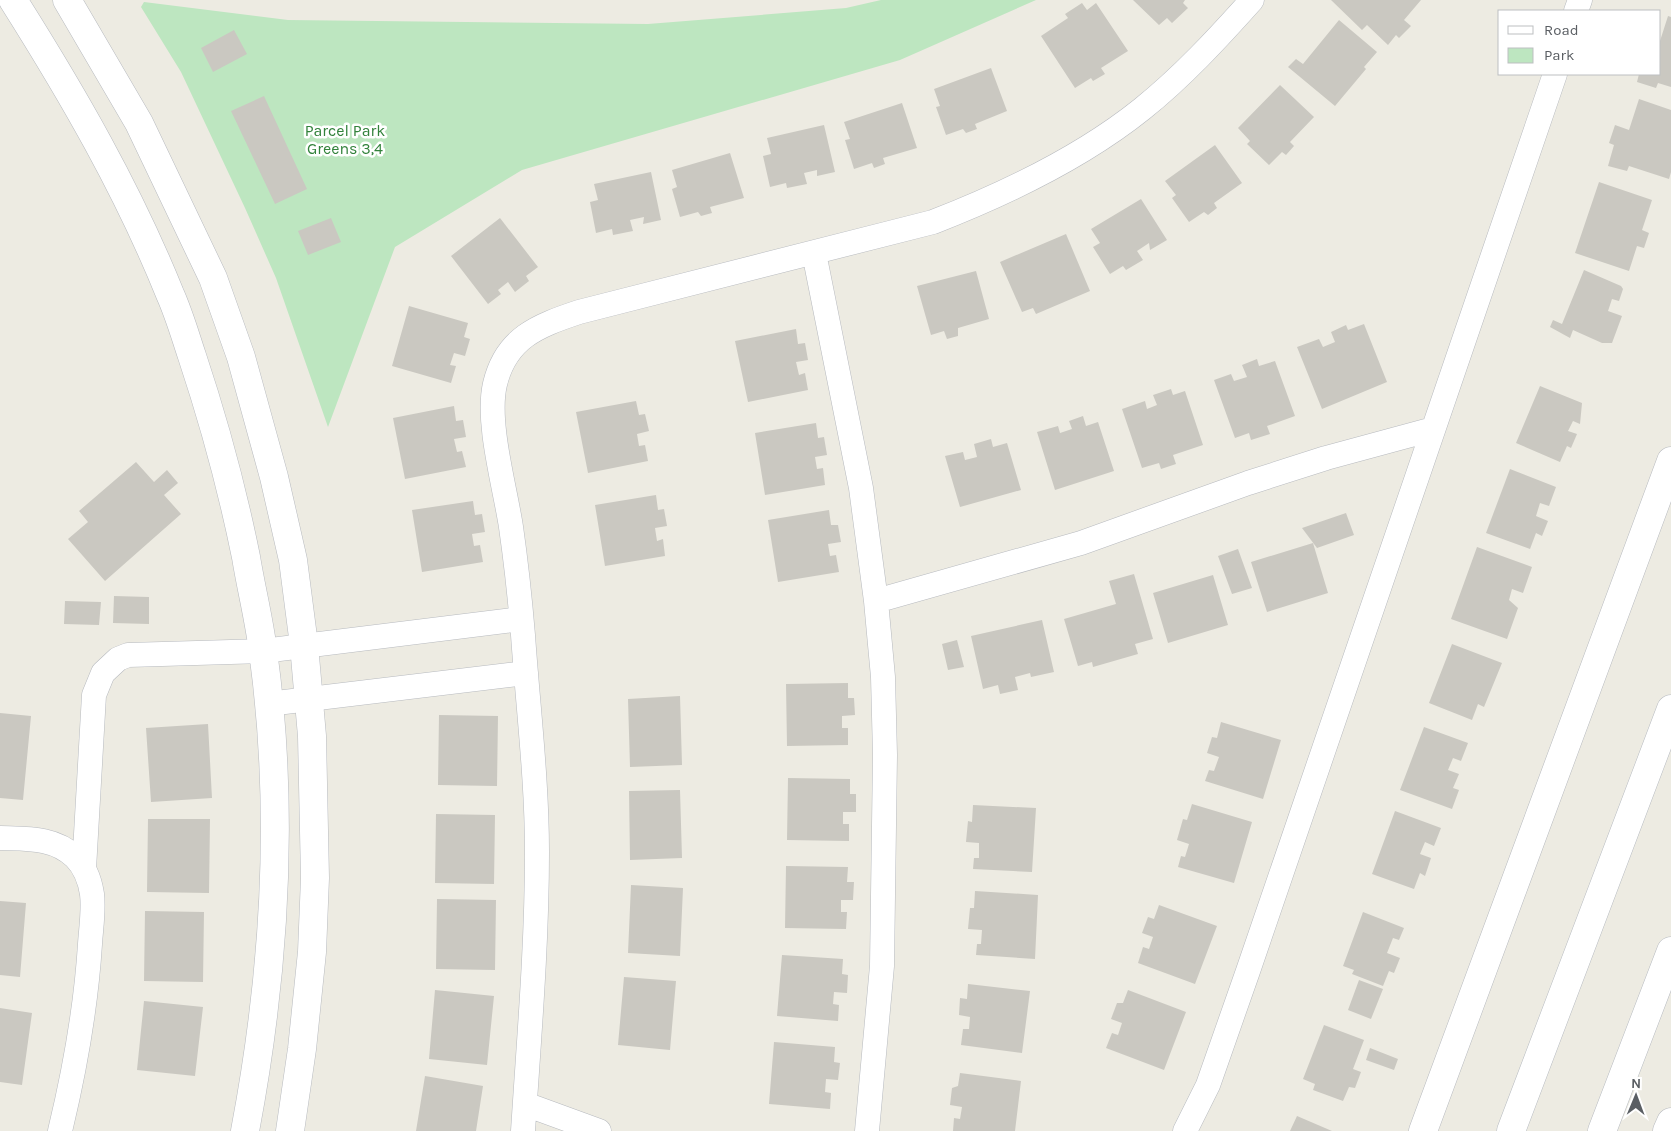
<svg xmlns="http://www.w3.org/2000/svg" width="1671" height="1131" viewBox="0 0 1671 1131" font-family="Karla,sans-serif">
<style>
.green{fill:#bde6c0}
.building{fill:#cac8c1}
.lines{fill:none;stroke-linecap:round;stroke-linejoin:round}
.minor-casing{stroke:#b7babf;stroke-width:25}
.tertiary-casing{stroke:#b7babf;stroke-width:29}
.secondary-casing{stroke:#b7bbc1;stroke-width:29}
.minor{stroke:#fff;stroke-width:24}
.tertiary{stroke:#fff;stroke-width:28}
.secondary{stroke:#fff;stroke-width:28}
.labels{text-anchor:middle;stroke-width:5;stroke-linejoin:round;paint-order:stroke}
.park-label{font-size:16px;fill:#32823b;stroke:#fff}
</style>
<rect width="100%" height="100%" fill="#edebe2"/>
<!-- green -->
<path class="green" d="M881,0h155l-136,60 -378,110 -127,77 -67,180 -52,-149 -31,-70 -64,-136 -40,-65 3,-5 144,18 360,4 198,-16z"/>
<!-- building -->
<path class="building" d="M1133,0h52l-2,3 5,5 -16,15 -5,-5 -8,7z
M1331,0h90l-17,20 7,6 -12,12 -3,-3 -8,10 -21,-20 -5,5z
M1082,3l5,7 9,-7 32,48 -27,17 4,6 -12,7 -2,-3 -16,10 -34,-52 27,-18 -3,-4z
M1668,16l3,1v70l-13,-4 -2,5 -19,-6 2,-8h21v-33z
M1339,20l38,32 -13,15 2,2 -31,37 -47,-39 8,-8 7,5z
M234,30l13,24 -34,18 -12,-24z
M991,68l16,43 -32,13 2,5 -11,4 -3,-4 -17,6 -10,-28 4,-1 -6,-17z
M1280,85l34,32 -24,25 4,4 -8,9 -4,-3 -13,13 -22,-21 3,-3 -12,-13z
M264,96l43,93 -32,15 -44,-93z
M1639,99l32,11v62l-2,7 -40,-13 -2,5 -19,-5 6,-21 -5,-2 6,-18 14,5z
M902,103l15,45 -34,10 2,6 -11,4 -2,-5 -18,6 -9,-29 5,-1 -6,-17z
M824,125l11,47 -18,4v-6l-13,3 3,11 -20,4 -1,-5 -16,4 -7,-31 8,-2 -4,-16z
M1215,145l27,38 -28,20 3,5 -9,7 -4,-3 -15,10 -17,-24 4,-3 -11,-14z
M730,153l14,45 -34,9 2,6 -11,3 -3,-4 -18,5 -8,-28 5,-2 -5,-17z
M651,172l10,48 -18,4 1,-7 -14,3 3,11 -20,4 -1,-6 -16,4 -6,-31 8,-2 -4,-16z
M1599,182l53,18 -10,30 7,3 -5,15 -7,-2 -8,25 -54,-18z
M1141,199l26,41 -17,10 -1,-7 -12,8 6,9 -17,10 -3,-4 -13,8 -17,-27 7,-4 -9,-14z
M331,218l10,24 -33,13 -10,-24z
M500,218l38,49 -12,9 3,5 -14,11 -7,-10 -10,8 3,4 -13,10 -37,-48z
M1066,234l24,57 -54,23 -3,-6 -11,4 -22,-50z
M1584,270l37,16 2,3 -4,12 -7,-2 -4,12 14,5 -10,27h-10l-29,-13 -3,8 -20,-11 3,-7 9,4z
M976,271l13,48 -31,9v8l-11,3 -3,-8 -13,4 -14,-49z
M409,306l59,17 -4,14 6,2 -5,17 -11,-3 -4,12 6,1 -5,17 -59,-17z
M1364,324l23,58 -65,27 -25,-62 22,-8 4,8 12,-5 -4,-10 15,-7 2,5z
M796,329l2,15 7,-1 3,17 -12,2 3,13 6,-2 3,17 -60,12 -13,-61z
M1257,359l2,7 16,-5 20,55 -28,10 3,8 -19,6 -2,-7 -14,5 -21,-58 17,-6 3,7 13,-4 -5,-12z
M1540,386l42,17 -2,21 -7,-3 -5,10 9,3 -6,14 -4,-2 -7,16 -44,-19z
M1171,389l2,6 12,-4 18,54 -30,10 3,9 -15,5 -2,-6 -17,5 -20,-59 23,-8 2,8 10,-4 -4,-10z
M636,401l3,14 6,-1 4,17 -12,3 2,12 6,-1 3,16 -60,12 -12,-61z
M454,406l2,15 7,-1 3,17 -12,2 3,13 5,-1 4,16 -61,12 -12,-61z
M1083,416l3,10 12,-4 16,49 -59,19 -18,-58 21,-6 2,7 12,-4 -3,-8z
M816,423l2,15 6,-1 3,18 -12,2 2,12 6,-1 2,17 -60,10 -10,-62z
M991,439l2,8 14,-4 14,47 -61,17 -15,-51 18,-4 2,8 12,-3 -3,-13z
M136,462l18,20 13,-12 11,13 -14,12 17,19 -76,67 -37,-42 20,-17 -9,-11z
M1510,469l46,18 -7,19 -9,-3 -4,13 12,5 -6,15 -6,-3 -6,16 -44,-16z
M656,495l2,15 6,-1 3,17 -12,2 2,13 6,-2 2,17 -60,10 -10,-61z
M473,501l2,14 7,-1 3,18 -13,2 2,12 6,-1 3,17 -61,10 -10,-62z
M829,510l2,15h7l3,17 -13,2 2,12 6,-1 3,17 -61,10 -10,-62z
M1346,513l8,22 -37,13 -15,-20z
M1313,543l15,50 -61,19 -16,-50z
M1477,547l55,20 -9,26 -11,-4 -3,11 9,8 -11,31 -56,-20z
M1238,549l14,39 -20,6 -14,-38z
M1134,574l19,65 -18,5 3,10 -45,13 -1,-5 -14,4 -14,-47 52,-15 -7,-23z
M1213,575l15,50 -60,18 -15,-50z
M114,596l35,1v27l-36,-1z
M65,601l36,1 -2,23 -35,-1z
M1042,620l12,52 -23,5 -1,-4 -15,4 3,13 -18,4 -2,-9 -15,4 -12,-53z
M957,640l7,27 -16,3 -6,-26z
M1452,644l50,19 -18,44 -6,-3 -6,16 -43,-17z
M848,683v15h6l1,17 -13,1v12h6v17l-61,1 -1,-62z
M680,696l2,69 -52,2 -2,-68z
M0,713l31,3 -8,84 -23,-2z
M439,715l59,1 -1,70 -59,-1z
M1221,722l60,18 -18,59 -58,-18 4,-11 5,1 5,-14 -12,-4 5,-16 5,1z
M208,724l4,74 -61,4 -5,-74z
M1424,727l44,16 -7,18 -8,-3 -5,12 11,4 -6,14 6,2 -7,19 -52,-19z
M788,778l62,1v15h6v18h-13v12h6v17l-62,-1z
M680,790l2,68 -52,2 -1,-69z
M1192,804l60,18 -18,61 -56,-16 3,-11 4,1 4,-13 -12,-4 6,-21 4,1z
M973,805l63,3 -4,64 -59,-3 1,-11h5v-15l-13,-1 2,-21 4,1z
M1395,811l46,17 -7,18 -9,-4 -5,12 11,4 -6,18 -5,-3 -6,16 -42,-15z
M436,814l59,1 -1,69 -59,-1z
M148,819h62l-1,74 -62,-1z
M786,866l62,1 -1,15h7l-1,18h-12v12h6l-1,17 -61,-1z
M631,885l52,3 -3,68 -52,-3z
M975,891l63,4 -3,64 -59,-4 1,-11h4l1,-14 -14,-1 2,-21h4z
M437,899l59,1 -1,70 -59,-1z
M0,901l26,2 -6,74 -20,-2z
M1159,905l58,21 -22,58 -57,-21 5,-16 6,2 4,-12 -11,-4 6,-16 6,2z
M145,911l59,1 -1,70 -59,-1z
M1363,912l41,16 -5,12 -6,-2 -6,15 13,5 -6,15 -5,-2 -6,15 -31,-12 2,-4 -11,-4z
M782,955l61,4 -1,15 6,1 -1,18 -13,-1 -1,12 6,1 -1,16 -61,-5z
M624,977l52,4 -6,69 -52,-5z
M1359,980l24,9 -12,30 -23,-9z
M968,984l62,7 -8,62 -61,-8 2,-16h6l1,-12 -11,-2 1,-17 7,1z
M435,990l59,6 -7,69 -58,-6z
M1128,990l58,22 -22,58 -58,-22 6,-15 6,2 4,-12 -11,-4 6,-16h6z
M144,1001l59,6 -8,69 -58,-6z
M0,1008l32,5 -10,72 -22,-3z
M1324,1025l40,15 -11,29 8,3 -6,16 -6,-1 -6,14 -30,-11 2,-6 -12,-5z
M774,1042l61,5 -1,15 6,1 -2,17 -12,-1 -1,13 6,1 -1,16 -61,-5z
M1370,1048l28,11 -4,11 -28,-10z
M960,1073l61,8 -6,50h-62l1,-13 6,1 2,-12 -12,-2 2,-17 6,-2z
M425,1076l58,10 -7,45h-60z
M1297,1116l35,15h-42z"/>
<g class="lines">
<!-- minor casing -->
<g class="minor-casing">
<path id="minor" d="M1576,11l4,-11
M814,253l47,235 15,113 7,76 2,78 -3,211 -15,165
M876,601l205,-58 167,-60 78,-25 107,-29
M268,704l258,-31
M0,838c27,1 54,-1 75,19 10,10 15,24 17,37 2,16 -1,34 -2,50 -4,63 -15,125 -30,187
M84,869l10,-174 9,-22 15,-14 10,-4 135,-4 258,-32
M525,1104l74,27
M523,1131c6,-93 14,-186 14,-279 0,-72 -9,-145 -14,-217 -3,-36 -7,-73 -12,-108 -6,-40 -25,-105 -16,-143 11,-46 42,-58 84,-72l354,-90c72,-28 148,-64 209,-113 40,-32 76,-71 110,-109
M1185,1131l23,-46 40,-114 307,-897"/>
</g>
<!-- tertiary casing -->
<g class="tertiary-casing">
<path id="tertiary" d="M13,0c60,95 115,190 157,294 9,20 15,41 22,62 22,66 40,132 54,201 5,31 13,62 17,94 22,160 12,322 -18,480
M67,0l72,123 74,155 28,79 33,120 19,83 11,85 8,91 3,142 -3,74 -10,97 -12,82
M1423,1131l248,-670
M1667,1131l4,-9"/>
</g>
<!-- secondary casing -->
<g class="secondary-casing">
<path id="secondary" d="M1511,1131l160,-422
M1602,1131l69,-180"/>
</g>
<!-- minor -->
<use href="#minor" class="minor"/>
<!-- tertiary -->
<use href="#tertiary" class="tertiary"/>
<!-- secondary -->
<use href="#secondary" class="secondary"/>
</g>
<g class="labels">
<!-- park labels -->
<g class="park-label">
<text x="345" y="136">Parcel Park<tspan x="345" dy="18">Greens 3,4</tspan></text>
</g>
</g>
<!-- legend -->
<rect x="1498" y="10" width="162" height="65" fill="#ffffff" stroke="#bdbfc1"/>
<rect x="1508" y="26" width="25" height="8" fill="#ffffff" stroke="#bdbfc1"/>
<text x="1544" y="35" font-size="15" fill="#5a5e63">Road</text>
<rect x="1508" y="48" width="25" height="15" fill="#bde6c0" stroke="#bdbfc1"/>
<text x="1544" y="60" font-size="15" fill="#5a5e63">Park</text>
<!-- north arrow -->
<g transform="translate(1636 1096) rotate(1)" stroke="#ffffff" stroke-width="4" paint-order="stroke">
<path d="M0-4L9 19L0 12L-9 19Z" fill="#5a5e63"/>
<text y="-8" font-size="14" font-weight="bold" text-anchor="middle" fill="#5a5e63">N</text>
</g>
</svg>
